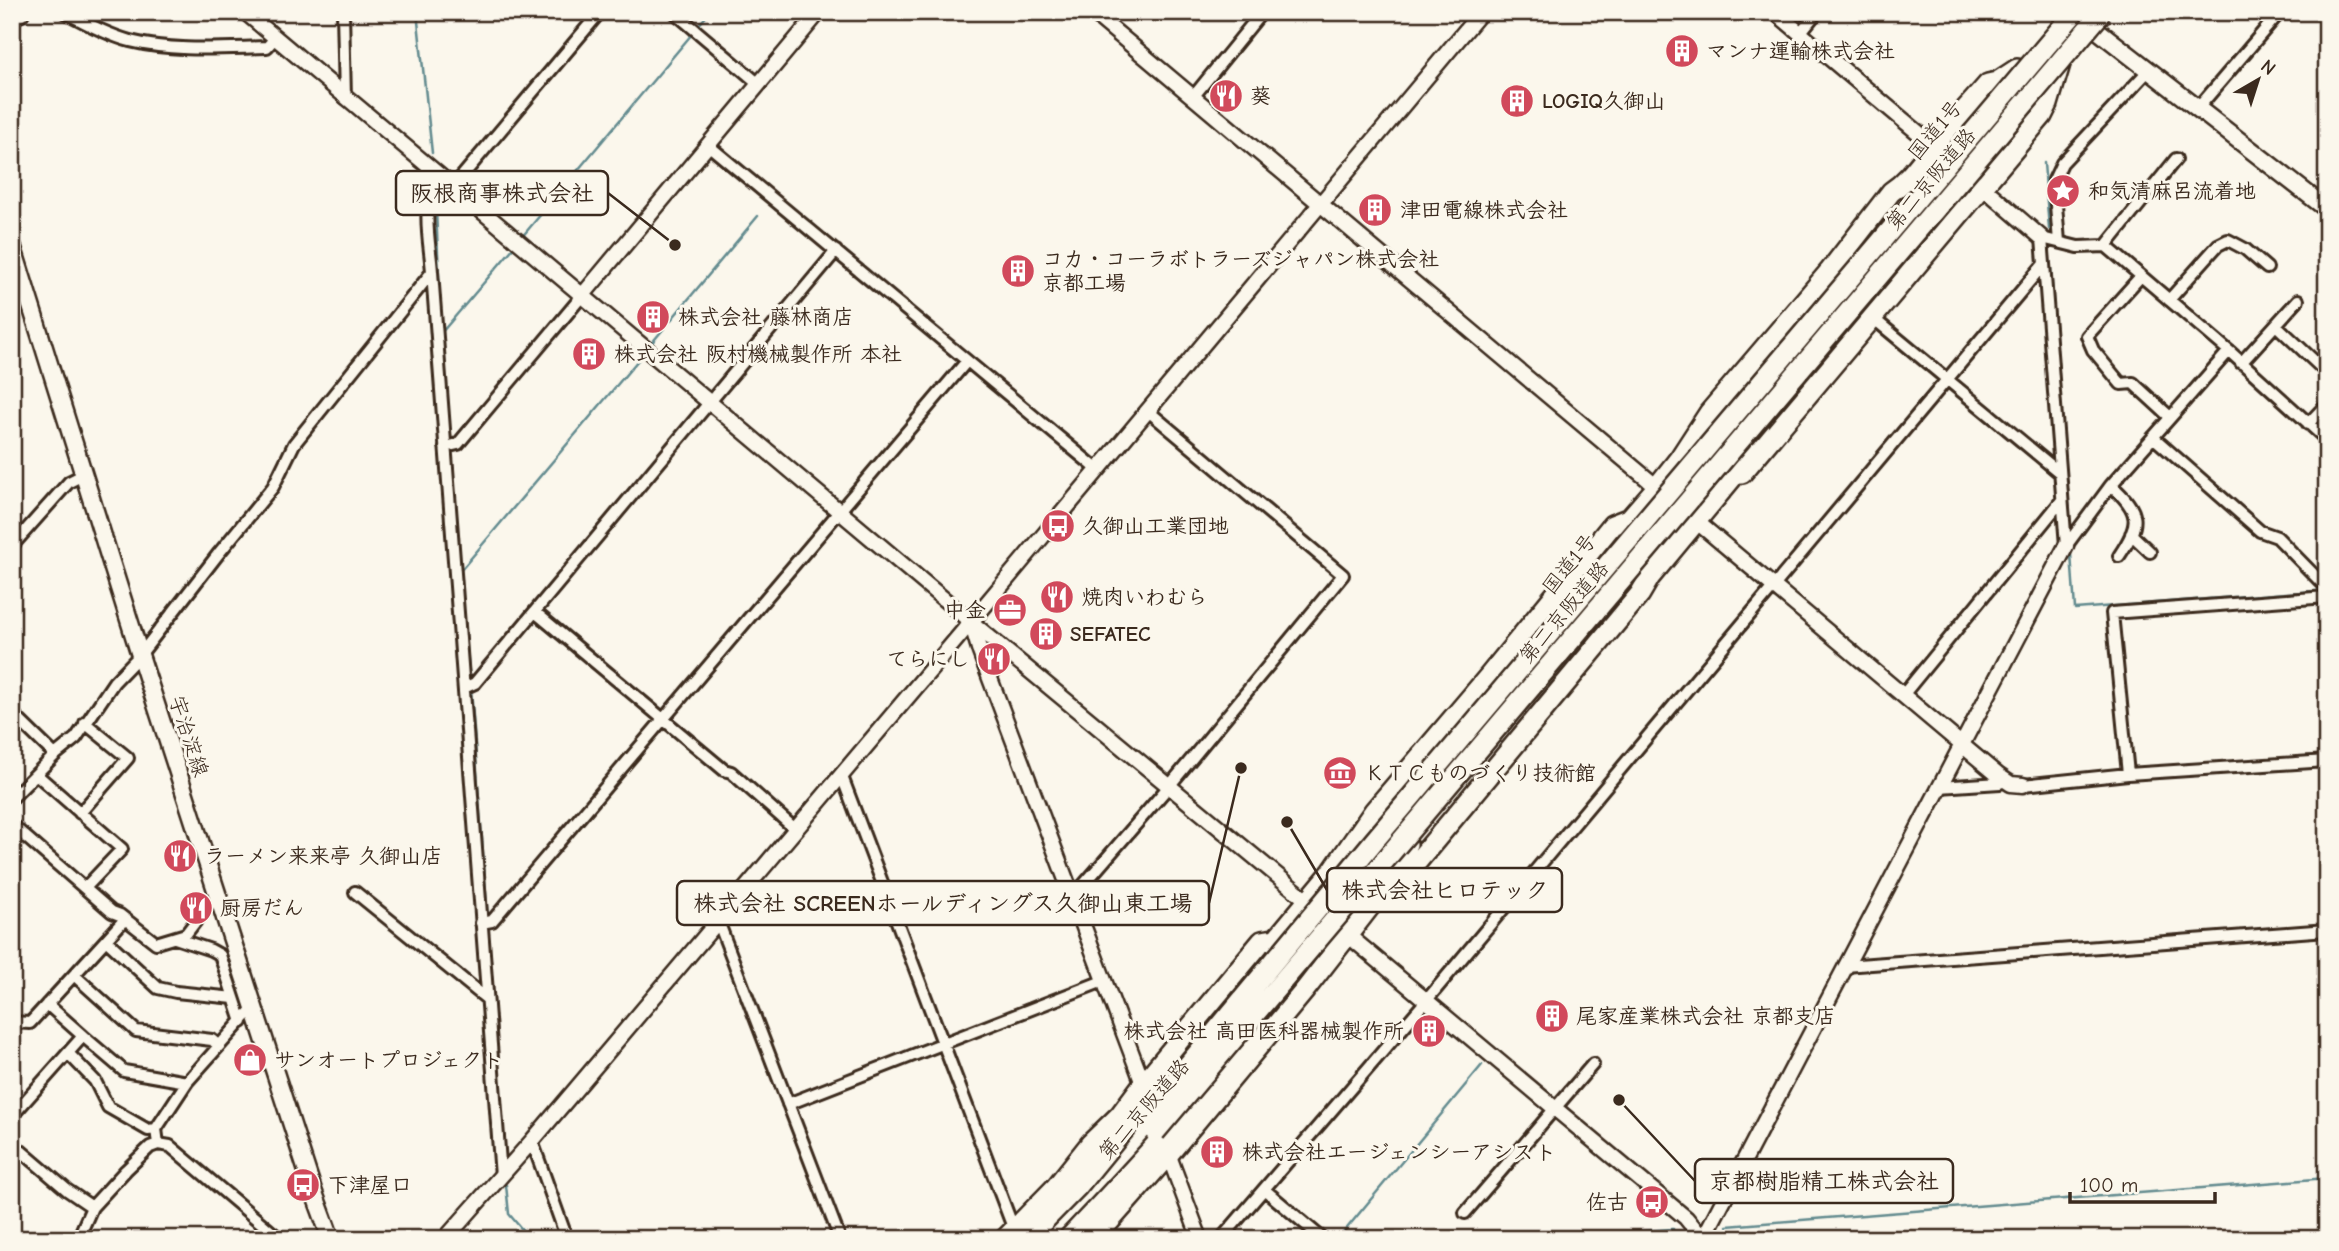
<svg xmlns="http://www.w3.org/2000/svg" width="2339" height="1251" viewBox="0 0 2339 1251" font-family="'Comic Neue','Klee One',sans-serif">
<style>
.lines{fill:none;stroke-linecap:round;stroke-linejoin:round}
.stream{stroke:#638b8f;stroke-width:2.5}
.street-casing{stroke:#3b2a1e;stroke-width:16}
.secondary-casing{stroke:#3b2a1e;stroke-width:19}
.primary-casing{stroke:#3b2a1e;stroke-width:21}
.highway-casing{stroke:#3b2a1e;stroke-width:24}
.street{stroke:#fbf7ec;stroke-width:10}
.secondary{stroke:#fbf7ec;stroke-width:14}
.primary{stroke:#fbf7ec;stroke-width:16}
.highway{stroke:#fbf7ec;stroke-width:19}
.highway-bridge-casing{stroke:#3b2a1e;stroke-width:24;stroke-linecap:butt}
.highway-bridge{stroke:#fbf7ec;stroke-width:19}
.labels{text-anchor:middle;stroke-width:6;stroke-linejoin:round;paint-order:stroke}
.poi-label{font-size:21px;font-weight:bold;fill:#3b2a1e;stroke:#fbf7ec;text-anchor:start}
.street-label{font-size:21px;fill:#3b2a1e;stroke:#fbf7ec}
.leader{fill:none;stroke:#3b2a1e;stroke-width:2.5}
.callout-dot{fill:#3b2a1e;stroke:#fbf7ec;stroke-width:2.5}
.callout{fill:#fbf7ec;stroke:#3b2a1e;stroke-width:2.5}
.callout-label{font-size:23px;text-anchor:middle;font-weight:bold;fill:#3b2a1e}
</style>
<rect width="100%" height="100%" fill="#fbf7ec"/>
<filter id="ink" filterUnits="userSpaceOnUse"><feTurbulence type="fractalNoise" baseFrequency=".0143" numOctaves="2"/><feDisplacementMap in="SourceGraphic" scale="14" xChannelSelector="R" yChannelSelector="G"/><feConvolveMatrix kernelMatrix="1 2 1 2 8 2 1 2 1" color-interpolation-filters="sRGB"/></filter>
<g filter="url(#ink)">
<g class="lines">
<!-- stream -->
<path class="stream" d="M417,12l15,141
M696,28l14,-16
M2044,163l5,66
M436,210l6,130
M521,238l171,-204
M2051,268l7,106
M442,332l73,-86
M650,345l108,-129
M454,497l16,185
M2071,554l4,55 252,-19
M461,570l183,-217
M471,689l17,231
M488,926l17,231
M506,1185l3,29 21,25
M1727,1226l600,-48
M1338,1239l144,-174
M1537,1239l136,-10 2,10"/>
<!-- street casing -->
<g class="street-casing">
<path id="street" d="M65,12c20,11 43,23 65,29 44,11 92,7 137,6l8,-9
M343,12l2,86
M674,12l85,72
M1800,33l17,-21
M1193,97l69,-85
M2198,108l82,-96
M708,145l389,324
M453,187l147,-175
M2059,242l-5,-62 8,-17 88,-94
M2106,246l70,-87
M432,272l69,904
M2141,276l-54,60 6,14 28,34 12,-1 37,34
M2169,300l49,-55 10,-5 17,9 22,19
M1873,318l187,155
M2276,325l51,48
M2241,363l57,-63
M2308,424l19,-20
M2153,437l107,94 17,6 44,45h6
M445,447l13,-3 124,-148
M2111,485c30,27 30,38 8,71
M2131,534l19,18
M12,546l57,-64 16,-8
M2066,546l-24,-308 36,9 28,-1 123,105 98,89
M2066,546l45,-61 118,-134
M535,612l189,158 7,2 64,57
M464,688l11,-5 361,-432
M1903,695l159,-195
M12,713l43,42
M36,774l86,75 -37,39
M841,774l173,456
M2128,774l-16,-161 215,-16
M2023,785l105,-11 199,-13
M1939,787l61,-4
M12,798l43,-43 21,-17 38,-56 26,-27 79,-102 54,-66 21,-43 138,-172c-2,-31 -13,-70 8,-95
M80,813l48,-55 -43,-35
M12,825l100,87 8,3 36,28 30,-9 22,-29 12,-7
M355,892l132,107
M1073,897l97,-112 173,-210 -196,-165
M718,921l122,318
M481,923l11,-2 475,-560
M175,938l36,12 9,5 22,67
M106,940l52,48 18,4 58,6
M1845,966l482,-36
M74,975l62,56 76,9 7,6
M12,1022l18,1 95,-104
M83,1036l41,35 63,11
M68,1053l27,28 13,26 40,23 8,-1
M788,1104l315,-123
M12,1116l71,-80 -36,-32
M532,1141l35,98
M12,1143l55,47 25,17
M158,1144l-2,-15 31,-47 67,-75
M1265,1190l58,49
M1465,1213l128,-149
M78,1239l14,-32 34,-37 24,-23 8,-3 12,2 110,93
M1221,1239l205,-238 617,-736"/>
</g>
<!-- secondary casing -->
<g class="secondary-casing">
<path id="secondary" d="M245,12l726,610 343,284
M1092,12l572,481
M1775,12l165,139
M1977,182l65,56
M582,296l237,-284
M1690,516l309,260 12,8 12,1
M971,622l9,30 165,437
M1343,931l343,287 17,21
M1166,1148l34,91
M445,1239l87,-98 439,-519 510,-610
M1703,1239l363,-693"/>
</g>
<!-- primary casing -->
<g class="primary-casing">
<path id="primary" d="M2074,12l253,197
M12,245l128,410 173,535 18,49"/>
</g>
<!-- highway casing -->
<g class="highway-casing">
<path id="highway" d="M12,14l7,-2
M1742,473l300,-357 6,-12 12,-40
M1375,902c19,-4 22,-12 32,-28l233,-280 10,-17 82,-99 14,-24 -3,-11
M1005,1239l51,-52 35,-44 29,-28 23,-31 119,-143 14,-2 55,-66 43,-62 115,-135 123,-151 18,-7 26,-30 23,-29 30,-46 120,-141 62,-80c18,-12 28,-28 42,-45 17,-22 37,-42 55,-63l9,-2 20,-13
M1026,1239l52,-53 72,-88
M1068,1239c64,-67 126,-134 183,-206
M1094,1239l74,-84 137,-165 87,-112 15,-34"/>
</g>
<!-- street -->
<use href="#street" class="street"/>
<!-- secondary -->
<use href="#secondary" class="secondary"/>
<!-- primary -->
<use href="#primary" class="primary"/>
<!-- highway -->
<use href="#highway" class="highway"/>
<!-- highway-bridge casing -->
<g class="highway-bridge-casing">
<path id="highway-bridge" d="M1144,1118l230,-277 701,-829
M1155,1132l947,-1120"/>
</g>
<!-- highway-bridge -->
<use href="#highway-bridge" class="highway-bridge"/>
</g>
</g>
<!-- icons -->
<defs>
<g id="building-disc" transform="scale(1.75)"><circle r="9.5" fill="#d1495b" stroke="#fbf7ec"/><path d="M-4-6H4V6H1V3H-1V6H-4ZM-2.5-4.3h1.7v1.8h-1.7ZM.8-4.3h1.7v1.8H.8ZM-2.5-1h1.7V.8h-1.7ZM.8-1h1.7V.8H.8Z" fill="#fff"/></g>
<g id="restaurant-disc" transform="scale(1.75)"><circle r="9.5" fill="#d1495b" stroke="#fbf7ec"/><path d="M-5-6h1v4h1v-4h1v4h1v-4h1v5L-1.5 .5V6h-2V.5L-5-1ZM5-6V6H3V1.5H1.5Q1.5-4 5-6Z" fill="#fff"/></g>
<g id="sight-disc" transform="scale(1.75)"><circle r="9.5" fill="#d1495b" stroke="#fbf7ec"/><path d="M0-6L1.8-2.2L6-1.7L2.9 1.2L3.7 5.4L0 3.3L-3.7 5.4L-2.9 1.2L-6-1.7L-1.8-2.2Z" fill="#fff"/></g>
<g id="bus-disc" transform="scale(1.75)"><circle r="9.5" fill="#d1495b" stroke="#fbf7ec"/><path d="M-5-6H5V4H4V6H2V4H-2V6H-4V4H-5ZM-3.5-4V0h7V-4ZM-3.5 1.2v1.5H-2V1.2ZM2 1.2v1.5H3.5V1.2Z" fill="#fff"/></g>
<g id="office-disc" transform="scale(1.75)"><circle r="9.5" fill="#d1495b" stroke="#fbf7ec"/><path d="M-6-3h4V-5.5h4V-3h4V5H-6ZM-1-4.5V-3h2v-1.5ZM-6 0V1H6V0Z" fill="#fff"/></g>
<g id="museum-disc" transform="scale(1.75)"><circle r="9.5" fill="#d1495b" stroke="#fbf7ec"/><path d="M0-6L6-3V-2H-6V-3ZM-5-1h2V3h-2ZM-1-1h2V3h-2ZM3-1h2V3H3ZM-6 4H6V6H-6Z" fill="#fff"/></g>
<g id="shop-disc" transform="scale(1.75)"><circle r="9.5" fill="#d1495b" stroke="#fbf7ec"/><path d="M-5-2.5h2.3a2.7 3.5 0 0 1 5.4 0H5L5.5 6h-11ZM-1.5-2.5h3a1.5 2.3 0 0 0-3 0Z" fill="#fff"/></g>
</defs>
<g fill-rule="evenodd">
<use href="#building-disc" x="1682" y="51"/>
<use href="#restaurant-disc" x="1226" y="96"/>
<use href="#building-disc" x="1517" y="101"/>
<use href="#sight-disc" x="2063" y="191"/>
<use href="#building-disc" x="1375" y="210"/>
<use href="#building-disc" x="1018" y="271"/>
<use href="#building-disc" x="653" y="317"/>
<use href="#building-disc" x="589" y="354"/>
<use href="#bus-disc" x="1058" y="526"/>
<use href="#restaurant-disc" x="1057" y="597"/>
<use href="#office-disc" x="1010" y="610"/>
<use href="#building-disc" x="1046" y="634"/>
<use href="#restaurant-disc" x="994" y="659"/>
<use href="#museum-disc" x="1340" y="773"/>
<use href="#restaurant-disc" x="180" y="856"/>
<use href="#restaurant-disc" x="196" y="908"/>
<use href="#building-disc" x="1552" y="1016"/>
<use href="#building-disc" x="1429" y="1031"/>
<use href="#shop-disc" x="250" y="1060"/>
<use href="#building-disc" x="1217" y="1152"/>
<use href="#bus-disc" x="303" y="1185"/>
<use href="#bus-disc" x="1652" y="1202"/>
</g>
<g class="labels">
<!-- poi labels -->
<g class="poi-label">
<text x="1706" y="58">マンナ運輸株式会社</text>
<text x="1250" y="103">葵</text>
<text x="1542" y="108">LOGIQ久御山</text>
<text x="2088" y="198">和気清麻呂流着地</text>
<text x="1400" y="217">津田電線株式会社</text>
<text x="1042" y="266">コカ・コーラボトラーズジャパン株式会社<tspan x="1042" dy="24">京都工場</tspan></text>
<text x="678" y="324">株式会社 藤林商店</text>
<text x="614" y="361">株式会社 阪村機械製作所 本社</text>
<text x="1082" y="533">久御山工業団地</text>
<text x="1082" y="604">焼肉いわむら</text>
<text x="986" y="617" text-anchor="end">中金</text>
<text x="1070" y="641">SEFATEC</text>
<text x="970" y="666" text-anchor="end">てらにし</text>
<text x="1364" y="780">ＫＴＣものづくり技術館</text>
<text x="204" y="863">ラーメン来来亭 久御山店</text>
<text x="220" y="915">厨房だん</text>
<text x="1576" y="1023">尾家産業株式会社 京都支店</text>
<text x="1404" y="1038" text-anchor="end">株式会社 高田医科器械製作所</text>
<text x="274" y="1067">サンオートプロジェクト</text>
<text x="1242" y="1159">株式会社エージェンシーアシスト</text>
<text x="328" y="1192">下津屋口</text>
<text x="1628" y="1209" text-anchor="end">佐古</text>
</g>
<!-- street labels -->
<g class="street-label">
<text transform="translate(1935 130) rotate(-50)" y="7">国道1号</text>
<text transform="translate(1931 179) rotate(-50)" y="7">第二京阪道路</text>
<text transform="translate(1569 564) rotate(-51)" y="7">国道1号</text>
<text transform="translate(1564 612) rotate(-50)" y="7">第二京阪道路</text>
<text transform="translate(189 736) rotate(72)" y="7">宇治淀線</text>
<text transform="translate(1144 1109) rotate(-49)" y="7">第二京阪道路</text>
</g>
</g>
<!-- callouts -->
<path class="leader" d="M675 245L608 193M1287 822L1327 890M1241 768L1209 903M1619 1100L1695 1181"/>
<g class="callout-dot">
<circle cx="675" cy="245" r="7"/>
<circle cx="1287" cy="822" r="7"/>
<circle cx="1241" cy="768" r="7"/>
<circle cx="1619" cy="1100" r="7"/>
</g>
<g class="callout">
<rect x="396" y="171" width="212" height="44" rx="7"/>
<rect x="1327" y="868" width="235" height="44" rx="7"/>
<rect x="677" y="881" width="532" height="44" rx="7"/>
<rect x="1695" y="1159" width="258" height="44" rx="7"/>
</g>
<g class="callout-label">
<text x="502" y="201">阪根商事株式会社</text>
<text x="1445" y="898">株式会社ヒロテック</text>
<text x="943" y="911">株式会社 SCREENホールディングス久御山東工場</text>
<text x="1824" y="1189">京都樹脂精工株式会社</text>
</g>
<!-- margin -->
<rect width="2339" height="1251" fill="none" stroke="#fbf7ec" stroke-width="42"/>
<rect x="21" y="21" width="2297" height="1209" fill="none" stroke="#3b2a1e" stroke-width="2.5" filter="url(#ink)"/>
<!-- north arrow -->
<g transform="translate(2258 80) rotate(39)" stroke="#fbf7ec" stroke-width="5" paint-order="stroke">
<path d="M0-5L12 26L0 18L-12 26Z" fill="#3b2a1e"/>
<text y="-10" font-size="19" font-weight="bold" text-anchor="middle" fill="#3b2a1e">N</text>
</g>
<!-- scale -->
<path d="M2070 1192v10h145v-10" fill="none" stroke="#3b2a1e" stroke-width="3.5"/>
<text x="2080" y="1192" font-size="21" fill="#3b2a1e" stroke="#fbf7ec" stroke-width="5" paint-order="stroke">100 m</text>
</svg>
